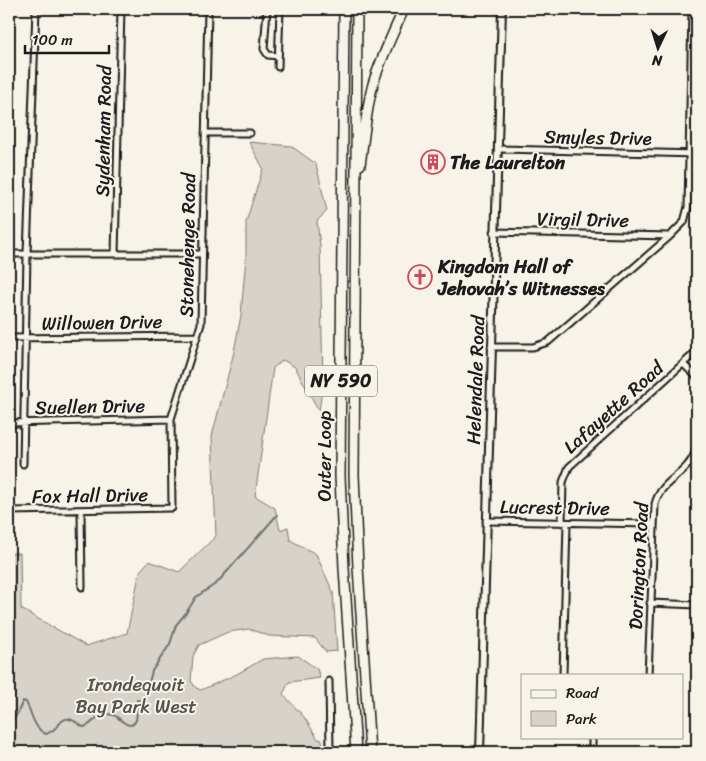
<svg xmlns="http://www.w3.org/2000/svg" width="706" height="761" viewBox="0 0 706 761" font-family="Sriracha,sans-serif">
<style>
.green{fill:#d7d3cb;stroke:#7a7874}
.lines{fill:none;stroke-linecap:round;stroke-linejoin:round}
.stream{stroke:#72716c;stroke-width:2}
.minor-casing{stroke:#1c1c1c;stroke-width:9}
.tertiary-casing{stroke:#1c1c1c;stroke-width:10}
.motorway-casing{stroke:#1c1c1c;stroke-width:12}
.minor{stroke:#f7f3e8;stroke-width:5}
.tertiary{stroke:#f7f3e8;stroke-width:6}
.motorway{stroke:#f7f3e8;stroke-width:9}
.labels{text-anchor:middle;stroke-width:4;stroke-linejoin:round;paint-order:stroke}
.shield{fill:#f7f3e8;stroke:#5e5c59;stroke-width:1}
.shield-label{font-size:18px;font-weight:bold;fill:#1c1c1c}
.street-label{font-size:19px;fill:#1c1c1c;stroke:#f7f3e8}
.poi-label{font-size:19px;font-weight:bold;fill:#1c1c1c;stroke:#f7f3e8;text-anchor:start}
.park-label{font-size:19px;fill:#545351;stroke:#f7f3e8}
</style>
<rect width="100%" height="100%" fill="#f7f3e8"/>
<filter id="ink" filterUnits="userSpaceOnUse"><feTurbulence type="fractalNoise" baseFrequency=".02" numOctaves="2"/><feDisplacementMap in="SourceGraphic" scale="10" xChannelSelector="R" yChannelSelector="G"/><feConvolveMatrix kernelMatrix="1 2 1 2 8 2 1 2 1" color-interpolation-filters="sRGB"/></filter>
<g filter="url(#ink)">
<!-- green -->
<path class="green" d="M249,142l42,4 25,18 11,47 -10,10 3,25 3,136 -4,29 -24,-44 -12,-7 -10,8 -18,128 20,12 5,22 8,-3 2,13 26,14 17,38 4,59 -11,1 -11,-14 -46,-2 -20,-7 -21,3 -29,13 -6,11 -2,25 5,7 5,2 36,-16 26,-15 35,-3 19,13 3,9 -31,4 -6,12 21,23 14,22 4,1 2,12h-315v-199h11l1,56 65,37 41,-13 13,-62 9,-10 30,11 37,-36 -4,-100 22,-84 7,-37 5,-58v-35l17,-54z"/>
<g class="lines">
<!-- stream -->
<path class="stream" d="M9,724l7,-8 7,-15 3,1c6,11 7,26 20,32 19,-7 12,-26 37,-7 10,-1 11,-12 23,-13 3,0 8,1 11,3 5,4 14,14 19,3 2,-6 -1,-14 1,-20l4,1 5,-7 6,-23 18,-27 6,-19 10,-12 10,-16 21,-14 60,-68"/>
<!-- minor casing -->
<g class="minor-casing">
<path id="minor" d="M267,9l-3,40 4,6 10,1
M278,67l2,-58
M205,133h45
M498,149l199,5
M494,232l176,4
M9,254h193
M115,254l6,-245
M9,338l188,-2
M491,347h42l15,-5 122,-106 14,-14 4,-15 4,-198
M683,364l14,13
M9,423l162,-4
M23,464l4,-210 9,-245
M9,511l163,-3 -1,-89 30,-95 7,-315
M81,511l1,76
M486,521l167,3
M562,523l1,-41 6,-15 128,-116
M650,603l47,2
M563,675l4,-152
M648,675l7,-171c6,-24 31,-29 39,-49 5,-12 3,-28 3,-40
M329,681l1,71
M592,747v-10"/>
</g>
<!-- tertiary casing -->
<g class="tertiary-casing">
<path id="tertiary" d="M480,752l22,-743"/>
</g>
<!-- motorway casing -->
<g class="motorway-casing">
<path id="motorway" d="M344,9l-4,467 4,92 12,184
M357,9l-3,466 4,92 12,185
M360,165c4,-27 6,-55 13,-81 8,-26 20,-51 31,-75"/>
</g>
<!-- minor -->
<use href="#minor" class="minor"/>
<!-- tertiary -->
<use href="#tertiary" class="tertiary"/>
<!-- motorway -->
<use href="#motorway" class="motorway"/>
</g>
</g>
<!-- icons -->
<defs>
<g id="building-ring" transform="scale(1.25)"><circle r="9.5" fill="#f7f3e8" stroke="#d1495b" stroke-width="1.5"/><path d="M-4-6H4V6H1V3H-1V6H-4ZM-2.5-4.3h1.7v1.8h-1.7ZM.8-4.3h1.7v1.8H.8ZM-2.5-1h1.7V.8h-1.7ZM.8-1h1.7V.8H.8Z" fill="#d1495b"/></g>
<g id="church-ring" transform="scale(1.25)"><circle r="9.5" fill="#f7f3e8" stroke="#d1495b" stroke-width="1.5"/><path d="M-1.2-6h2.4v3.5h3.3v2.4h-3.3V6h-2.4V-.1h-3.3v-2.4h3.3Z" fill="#d1495b"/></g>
</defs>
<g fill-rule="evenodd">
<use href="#building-ring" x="433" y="162"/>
<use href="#church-ring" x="420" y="277"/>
</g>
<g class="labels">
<!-- shield labels -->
<rect class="shield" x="305" y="365.5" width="72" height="31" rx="4"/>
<g class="shield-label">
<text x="341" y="387">NY 590</text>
</g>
<!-- street labels -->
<g class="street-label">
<text transform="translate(103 131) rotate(-89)" y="7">Sydenham Road</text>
<text transform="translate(598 137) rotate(1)" y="7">Smyles Drive</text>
<text transform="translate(583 219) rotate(1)" y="7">Virgil Drive</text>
<text transform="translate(187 245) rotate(-89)" y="7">Stonehenge Road</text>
<text transform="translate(102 322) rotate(-1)" y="7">Willowen Drive</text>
<text transform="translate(475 380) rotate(-88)" y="7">Helendale Road</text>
<text transform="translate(90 406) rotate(-1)" y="7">Suellen Drive</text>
<text transform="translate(613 407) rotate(-42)" y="7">Lafayette Road</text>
<text transform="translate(324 456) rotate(-90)" y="7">Outer Loop</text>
<text transform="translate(90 495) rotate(-1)" y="7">Fox Hall Drive</text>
<text transform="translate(555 507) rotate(1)" y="7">Lucrest Drive</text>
<text transform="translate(638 566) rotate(-87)" y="7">Dorington Road</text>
</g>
<!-- poi labels -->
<g class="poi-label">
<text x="450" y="169">The Laurelton</text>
<text x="438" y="273">Kingdom Hall of<tspan x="438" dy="22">Jehovah’s Witnesses</tspan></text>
</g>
<!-- park labels -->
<g class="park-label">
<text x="136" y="691">Irondequoit<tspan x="136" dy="22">Bay Park West</tspan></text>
</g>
</g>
<!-- margin -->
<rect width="706" height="761" fill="none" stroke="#f7f3e8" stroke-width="30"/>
<rect x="15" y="15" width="676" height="731" fill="none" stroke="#1c1c1c" stroke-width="2" filter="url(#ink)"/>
<!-- legend -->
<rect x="521" y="674" width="162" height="65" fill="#f7f3e8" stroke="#9f9d96"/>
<rect x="531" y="690" width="25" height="8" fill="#f7f3e8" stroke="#9f9d96"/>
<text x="566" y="698" font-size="15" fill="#1c1c1c">Road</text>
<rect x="531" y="711" width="25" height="15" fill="#d7d3cb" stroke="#9f9d96"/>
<text x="566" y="724" font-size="15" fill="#1c1c1c">Park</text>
<!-- north arrow -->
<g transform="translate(658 48) rotate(184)" stroke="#f7f3e8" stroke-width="4" paint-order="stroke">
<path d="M0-4L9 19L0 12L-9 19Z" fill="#1c1c1c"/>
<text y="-8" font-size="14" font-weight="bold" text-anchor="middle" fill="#1c1c1c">N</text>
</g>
<!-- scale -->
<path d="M25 45v8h84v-8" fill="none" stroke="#1c1c1c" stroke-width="2.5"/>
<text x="32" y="45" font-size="15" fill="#1c1c1c" stroke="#f7f3e8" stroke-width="4" paint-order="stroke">100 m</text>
</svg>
